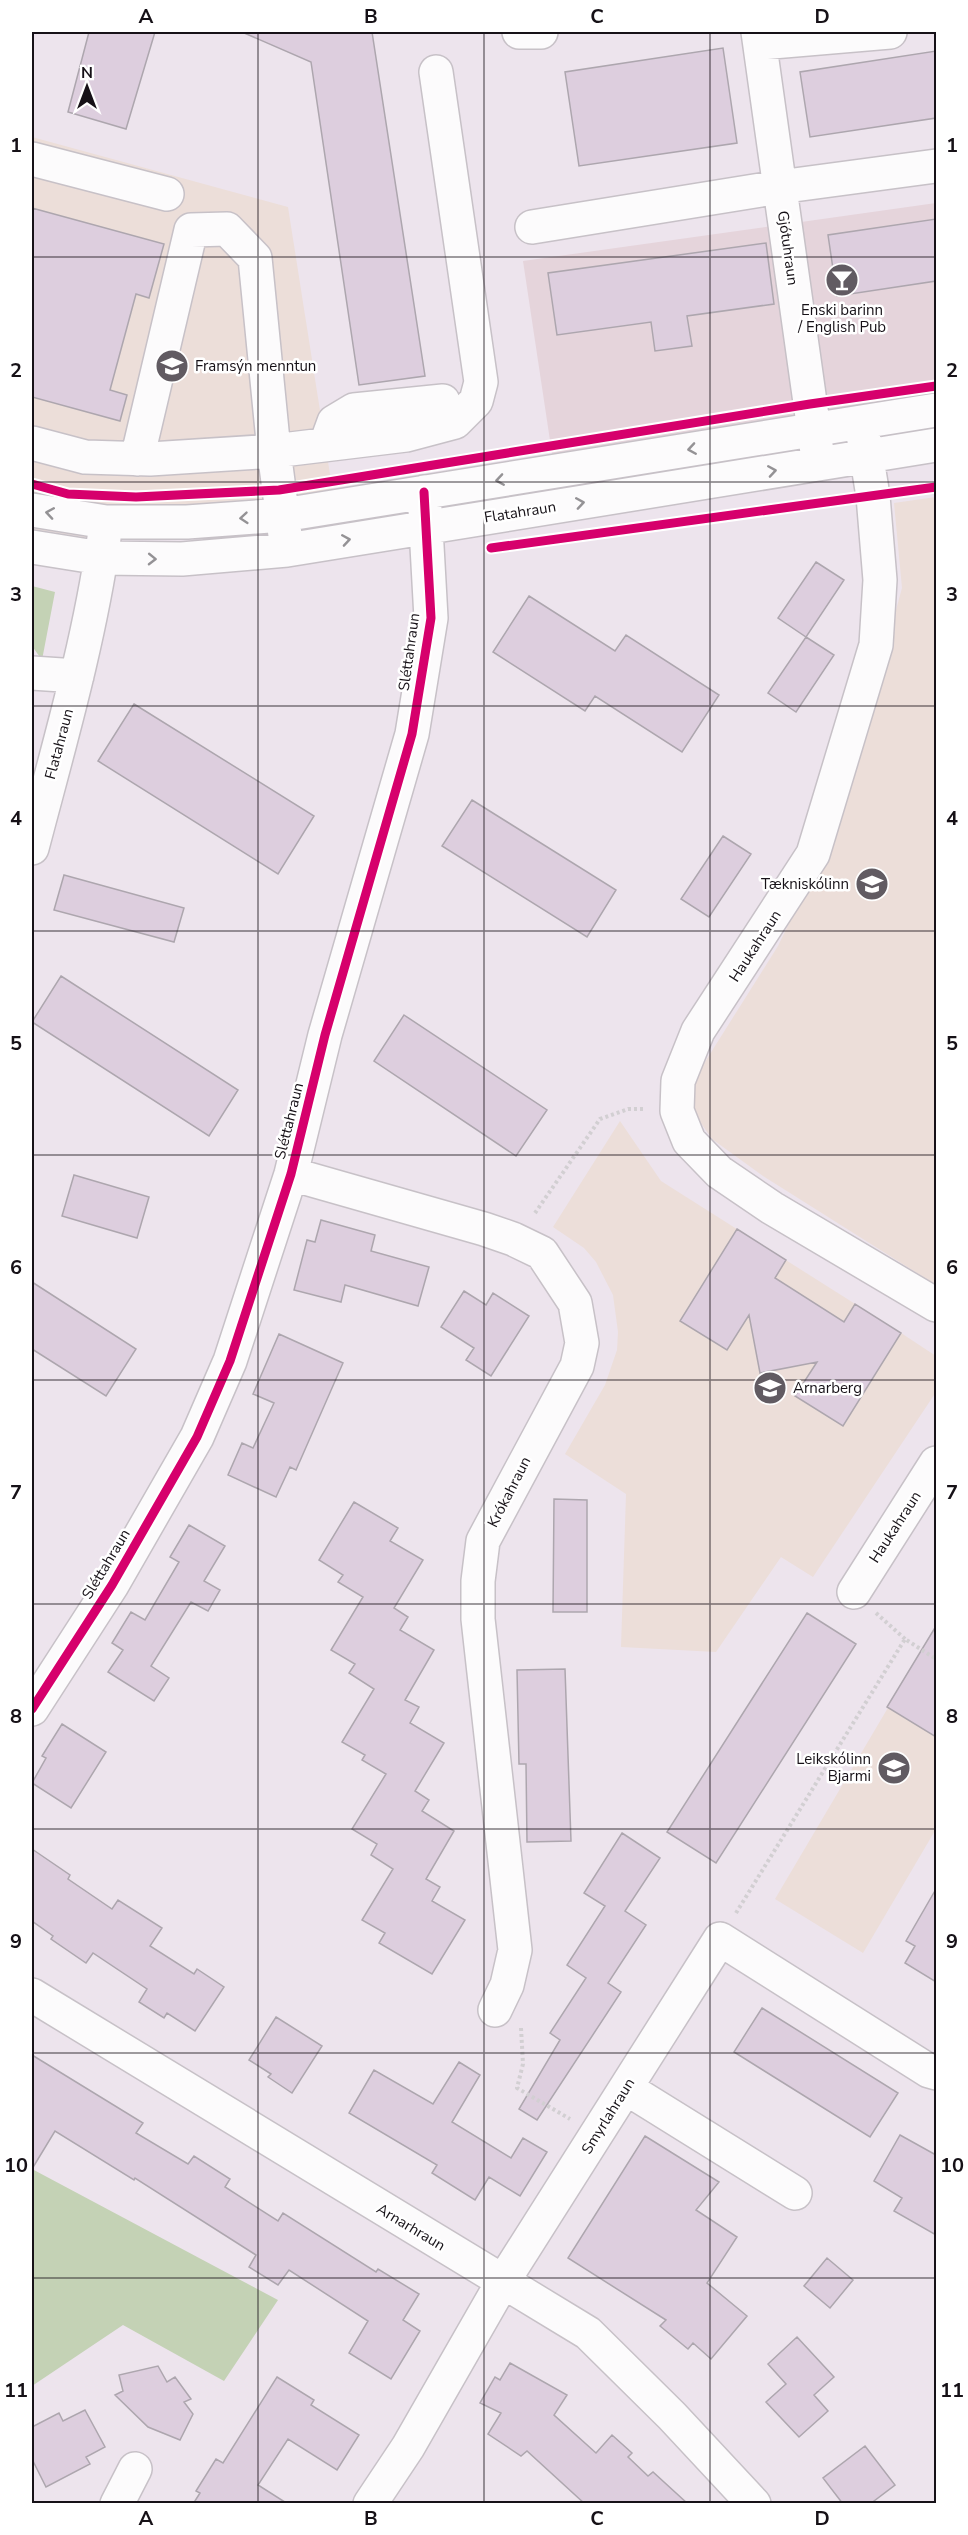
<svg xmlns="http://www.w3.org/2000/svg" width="968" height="2535" viewBox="0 0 968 2535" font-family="'Nunito Sans',sans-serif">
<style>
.commercial{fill:#e5d4db}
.education{fill:#ecded9}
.green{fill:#c4d2b5}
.building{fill:#ddcede;stroke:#ada6ae;stroke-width:1.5}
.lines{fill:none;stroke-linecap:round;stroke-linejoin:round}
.minor-casing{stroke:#c7c1c7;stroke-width:36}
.path{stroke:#d2cfd2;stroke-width:4;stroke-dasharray:3 3;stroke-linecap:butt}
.minor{stroke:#fcfbfc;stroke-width:33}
.cycleway-casing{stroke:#fff;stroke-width:13}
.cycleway{stroke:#d6006c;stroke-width:9}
.oneway{stroke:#949295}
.grid{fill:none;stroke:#161117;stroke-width:1.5;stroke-opacity:0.55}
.labels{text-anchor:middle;stroke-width:5;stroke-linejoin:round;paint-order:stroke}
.street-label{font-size:15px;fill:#161117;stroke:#fff}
.poi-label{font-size:15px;fill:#161117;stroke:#fff;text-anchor:start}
.neatline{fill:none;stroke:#161117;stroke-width:2}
.grid-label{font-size:20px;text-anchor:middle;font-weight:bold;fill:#161117}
</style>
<rect width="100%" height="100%" fill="#ede4ed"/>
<!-- commercial -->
<path class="commercial" d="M936,203v226l-86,16 -293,42 -34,-226z"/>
<!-- education -->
<path class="education" d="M32,137l256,70 50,318 -135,14 -113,-1 -58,-9z
M936,497v788l-173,-109 -51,-37 -16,-23 -6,-22 8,-21 80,-127 60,-124 64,-234 -8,-85z
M620,1121l41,60 240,152 35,23v36l-123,185 -32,-20 -65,95 -95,-5 5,-153 -61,-40 40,-69 12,-35 1,-18 -5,-37 -17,-33 -12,-14 -31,-21z
M915,1662l21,13v154l-73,124 -88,-54z"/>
<!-- green -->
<path class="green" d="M32,586l23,6 -13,68 -10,-14z
M32,2169l246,131 -54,81 -101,-56 -91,61z"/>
<!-- building -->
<path class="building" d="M89,32h66l-29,97 -58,-17z
M242,32h130l53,344 -66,9 -48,-323z
M723,48l14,95 -158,23 -14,-94z
M936,51v67l-126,19 -10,-65z
M32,208l132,36 -15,54 -13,-4 -26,96 17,5 -7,26 -88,-24z
M936,219v62l-99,15 -9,-61z
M766,243l8,61 -87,12 5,30 -37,5 -4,-29 -94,13 -9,-62z
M816,562l28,18 -38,57 -28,-19z
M529,596l86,55 11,-16 93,60 -37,57 -87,-56 -10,15 -92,-59z
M806,637l28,18 -38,57 -28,-19z
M134,704l180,112 -36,58 -180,-113z
M472,800l144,90 -29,47 -145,-91z
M723,836l28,18 -42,63 -28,-18z
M64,875l120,33 -10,34 -120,-32z
M61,976l177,114 -29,46 -177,-114z
M404,1015l143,95 -31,46 -142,-95z
M74,1175l75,22 -12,41 -75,-22z
M321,1220l54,15 -4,16 58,16 -11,39 -73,-21 -4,17 -47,-12 13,-50 8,2z
M737,1229l49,31 -11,18 69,44 11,-18 46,29 -58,93 -48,-30 22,-34 -57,11 -11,-58 -22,35 -47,-29z
M32,1282l104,67 -30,47 -74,-47z
M464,1291l22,14 7,-12 36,23 -38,60 -25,-16 8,-12 -33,-21z
M279,1334l64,29 -47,107 -6,-3 -14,30 -48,-22 14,-32 11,5 21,-45 -21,-9z
M554,1499l33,1v112h-34z
M354,1502l44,26 -8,13 33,19 -29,48 14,9 -8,13 34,20 -29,50 14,7 -9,16 34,20 -29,48 14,9 -7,11 32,20 -28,48 14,8 -8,14 33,19 -33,54 -53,-31 6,-10 -23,-13 31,-51 -22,-14 6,-11 -25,-15 34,-55 -24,-14 3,-5 -23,-13 32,-53 -25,-16 6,-9 -24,-14 32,-53 -25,-15 5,-7 -24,-15z
M189,1525l36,21 -21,35 16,9 -12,21 -17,-9 -40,64 18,12 -15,23 -46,-29 15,-22 -11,-7 19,-31 14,8 34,-58 -9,-5z
M807,1613l49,31 -140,219 -49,-31z
M936,1626v111l-49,-30z
M565,1669l6,172 -44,1 -1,-78h-7l-2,-94z
M62,1724l44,28 -35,56 -39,-25 14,-25 -4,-2z
M622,1833l38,25 -35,53 21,14 -38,58 13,9 -84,128 -18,-11 41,-69 -10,-7 36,-55 -19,-13 38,-59 -21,-13z
M32,1849l38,26 -2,4 44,30 6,-9 44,28 -12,18 44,28 3,-5 27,18 -29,44 -28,-18 -3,5 -25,-16 8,-13 -54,-36 -7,10 -35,-24 2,-3 -21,-15z
M936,1889v93l-31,-19 10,-17 -9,-5z
M762,2008l136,85 -28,44 -136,-85z
M276,2017l46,29 -30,47 -24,-16 3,-3 -22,-14z
M32,2055l111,68 -7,10 52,31 6,-8 36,23 -5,8 53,34 5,-8 93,59 2,-3 41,25 -16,26 17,11 -29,48 -42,-26 19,-32 -79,-51 -11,15 -29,-18 7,-12 -121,-77 -1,2 -79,-49 -23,38z
M459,2062l21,13 -28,47 59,36 12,-20 24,14 -27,44 -31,-19 -14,23 -43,-27 5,-8 -88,-52 25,-43 59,34z
M900,2135l36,20v80l-42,-24 8,-13 -28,-17z
M645,2136l74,46 -23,28 41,27 -30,46 40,33 -36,43 -18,-16 -5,6 -28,-23 6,-6 -98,-62z
M827,2258l26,22 -23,28 -26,-22z
M797,2337l37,40 -20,18 14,16 -29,26 -33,-35 20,-18 -18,-20z
M510,2363l57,32 -13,20 42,38 16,-18 20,18 -4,4 20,19 5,-4 35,32h-103l-58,-53 -6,5 -33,-22 13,-21 -21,-10 15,-26 5,3z
M158,2366l9,16 8,-5 16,22 -7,3 9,12 -13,26 -32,-13 -33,-32 8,-4 -4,-16z
M277,2377l37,23 -3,5 48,30 -22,35 -49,-31 -30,46 30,19h-95l7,-11 -4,-2 20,-32 7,4z
M85,2410l20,37 -19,10 4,7 -44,23 -14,-28v-32l27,-14 4,8z
M865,2446l30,39 -25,19h-27l-20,-26z"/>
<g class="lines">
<!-- minor casing -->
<g class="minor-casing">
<path id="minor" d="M519,32h22
M758,32l59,420
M760,43l130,-11
M32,159l135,35
M532,227l247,-40 157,-21
M861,422l12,74 7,84 -4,65 -63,209 -115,177 -20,50 -1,30 12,30 30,31 53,36 164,97
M32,443l53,14 65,2 124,-8 132,-16 49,-13 21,-21 5,-19 -45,-310
M326,444l8,-22 20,-12 89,-9
M137,459l54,-229 36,-1 28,29 19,193 11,84
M32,510l74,12h81l96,-7 653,-105
M32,547l69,11 81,1 105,-9 649,-105
M32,673l45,3
M32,848c27,-103 57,-205 72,-310
M291,1174l193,55 29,10 29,14 33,50 7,40 -5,23 -94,175 -5,40v38l37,331 -8,35 -12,25
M854,1592l82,-129
M32,1709l80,-124 85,-148 33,-76 61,-187 34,-139 87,-301 19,-116 -7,-126
M32,1995l556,338 84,83 82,88
M626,2088l169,105
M117,2504l18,-35
M370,2504l38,-57 94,-164 218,-344 209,132 7,2"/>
</g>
<!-- path -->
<path class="path" d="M535,1213l65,-94 28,-10h17
M876,1613l29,26
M736,1913l169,-274 31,20
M521,2028l2,36 -6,24 53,31"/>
<!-- minor -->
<use href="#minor" class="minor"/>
<!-- cycleway casing -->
<g class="cycleway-casing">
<path id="cycleway" d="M32,484l36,10 68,3 143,-7 531,-86 126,-18
M491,548l445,-61
M32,1709l80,-124 85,-148 33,-76 61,-187 34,-139 87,-301 19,-116 -7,-126"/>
</g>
<!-- cycleway -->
<use href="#cycleway" class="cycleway"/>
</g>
<!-- one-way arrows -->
<defs><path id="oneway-chevron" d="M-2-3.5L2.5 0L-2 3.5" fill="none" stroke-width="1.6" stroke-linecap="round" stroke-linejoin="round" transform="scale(1.5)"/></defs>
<g class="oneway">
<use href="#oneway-chevron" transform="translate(692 449) rotate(171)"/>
<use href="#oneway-chevron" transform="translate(772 471) rotate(-9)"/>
<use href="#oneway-chevron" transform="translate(500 480) rotate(171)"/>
<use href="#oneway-chevron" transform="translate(580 503) rotate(-9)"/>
<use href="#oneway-chevron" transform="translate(50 513) rotate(-171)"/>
<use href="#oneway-chevron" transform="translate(244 518) rotate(175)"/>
<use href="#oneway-chevron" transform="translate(346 540) rotate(-9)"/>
<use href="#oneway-chevron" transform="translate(152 559) rotate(1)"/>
</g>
<!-- grid -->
<path class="grid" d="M258,32v2472M484,32v2472M710,32v2472M32,257h904M32,482h904M32,706h904M32,931h904M32,1155h904M32,1380h904M32,1604h904M32,1829h904M32,2053h904M32,2278h904"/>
<!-- icons -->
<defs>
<g id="bar-disc" transform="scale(1.725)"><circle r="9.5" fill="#615b62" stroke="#fff"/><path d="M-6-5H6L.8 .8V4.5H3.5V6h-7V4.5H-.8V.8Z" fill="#fff"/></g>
<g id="school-disc" transform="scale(1.725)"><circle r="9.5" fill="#615b62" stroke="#fff"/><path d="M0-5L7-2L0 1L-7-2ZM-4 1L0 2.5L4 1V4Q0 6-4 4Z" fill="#fff"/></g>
<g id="university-disc" transform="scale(1.725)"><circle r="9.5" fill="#615b62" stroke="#fff"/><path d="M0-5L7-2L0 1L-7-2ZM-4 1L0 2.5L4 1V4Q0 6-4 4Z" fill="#fff"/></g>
</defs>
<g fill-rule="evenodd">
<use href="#bar-disc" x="842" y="280"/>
<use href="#school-disc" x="172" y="366"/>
<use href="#university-disc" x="872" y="884"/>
<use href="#school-disc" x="770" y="1388"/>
<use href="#school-disc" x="894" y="1768"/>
</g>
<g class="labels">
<!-- street labels -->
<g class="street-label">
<text transform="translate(788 248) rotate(82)" y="5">Gjótuhraun</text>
<text transform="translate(520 512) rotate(-9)" y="5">Flatahraun</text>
<text transform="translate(409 652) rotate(-82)" y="5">Sléttahraun</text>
<text transform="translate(59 744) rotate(-75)" y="5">Flatahraun</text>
<text transform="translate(755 946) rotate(-57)" y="5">Haukahraun</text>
<text transform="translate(289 1121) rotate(-76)" y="5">Sléttahraun</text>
<text transform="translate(509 1492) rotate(-63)" y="5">Krókahraun</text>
<text transform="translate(895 1527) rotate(-57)" y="5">Haukahraun</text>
<text transform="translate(106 1564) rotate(-59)" y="5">Sléttahraun</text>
<text transform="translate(608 2116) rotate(-58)" y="5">Smyrlahraun</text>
<text transform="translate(411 2227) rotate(31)" y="5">Arnarhraun</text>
</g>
<!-- poi labels -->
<g class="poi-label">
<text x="842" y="315" text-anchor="middle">Enski barinn<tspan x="842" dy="17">/ English Pub</tspan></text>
<text x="195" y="371">Framsýn menntun</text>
<text x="849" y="889" text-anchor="end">Tækniskólinn</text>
<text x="793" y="1393">Arnarberg</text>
<text x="871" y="1764" text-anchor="end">Leikskólinn<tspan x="871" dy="17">Bjarmi</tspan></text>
</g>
</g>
<!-- border -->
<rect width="968" height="2535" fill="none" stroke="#ffffff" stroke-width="66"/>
<!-- north arrow -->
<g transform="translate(87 87)" stroke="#ffffff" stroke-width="4.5" paint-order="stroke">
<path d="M0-4.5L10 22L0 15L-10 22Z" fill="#161117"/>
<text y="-9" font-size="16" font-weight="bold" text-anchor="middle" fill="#161117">N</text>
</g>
<rect x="33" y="33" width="902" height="2469" class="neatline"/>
<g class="grid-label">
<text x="146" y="23">A</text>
<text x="371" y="23">B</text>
<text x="597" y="23">C</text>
<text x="822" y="23">D</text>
<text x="16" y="152">1</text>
<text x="952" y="152">1</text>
<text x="16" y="377">2</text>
<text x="952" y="377">2</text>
<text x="16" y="601">3</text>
<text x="952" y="601">3</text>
<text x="16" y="825">4</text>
<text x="952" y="825">4</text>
<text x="16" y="1050">5</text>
<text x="952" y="1050">5</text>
<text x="16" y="1274">6</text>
<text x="952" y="1274">6</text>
<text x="16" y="1499">7</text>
<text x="952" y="1499">7</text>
<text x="16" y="1723">8</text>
<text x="952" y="1723">8</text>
<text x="16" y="1948">9</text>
<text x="952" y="1948">9</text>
<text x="16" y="2172">10</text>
<text x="952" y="2172">10</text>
<text x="16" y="2397">11</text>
<text x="952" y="2397">11</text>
<text x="146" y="2525">A</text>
<text x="371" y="2525">B</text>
<text x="597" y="2525">C</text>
<text x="822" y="2525">D</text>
</g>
</svg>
